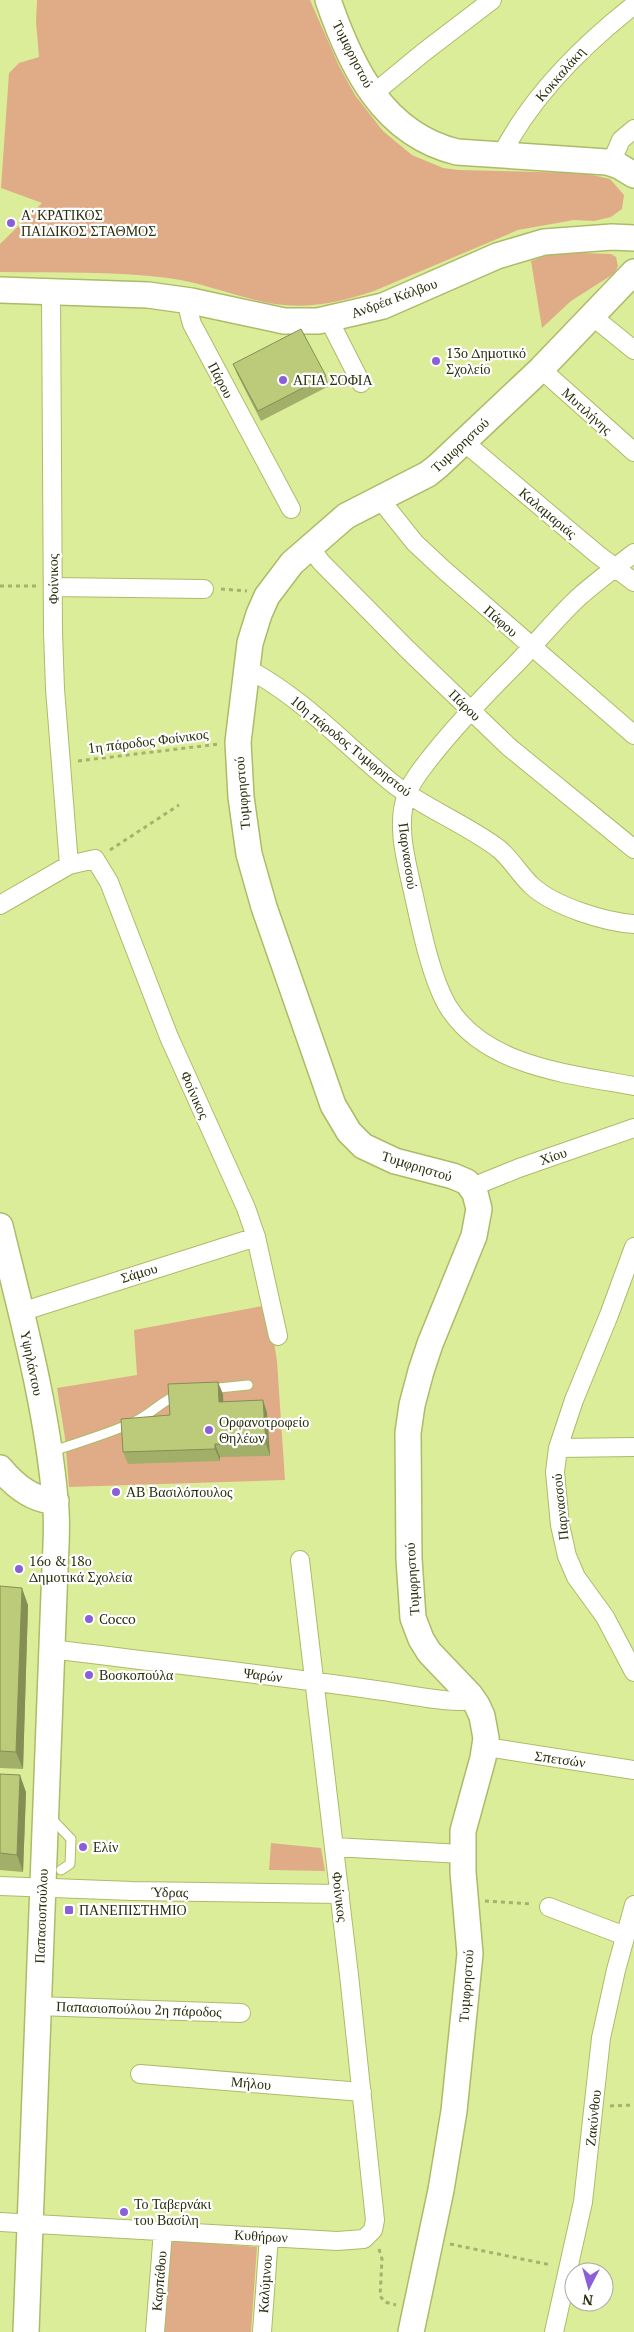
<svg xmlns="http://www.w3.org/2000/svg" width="634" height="2332" viewBox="0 0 634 2332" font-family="'PT Serif',serif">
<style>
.green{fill:#e0ac87}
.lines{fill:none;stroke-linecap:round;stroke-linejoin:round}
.lane-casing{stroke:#acbb68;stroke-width:11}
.street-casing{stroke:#acbb68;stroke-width:20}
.secondary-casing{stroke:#acbb68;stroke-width:28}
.path{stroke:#a5b26e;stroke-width:3;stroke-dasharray:4 4;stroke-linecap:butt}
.lane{stroke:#fff;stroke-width:9}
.street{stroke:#fff;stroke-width:18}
.secondary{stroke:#fff;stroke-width:25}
.wall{fill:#a2af68}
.shaded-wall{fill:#848e55}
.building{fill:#bccb79;stroke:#848e55}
.poi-dot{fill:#8b5fd8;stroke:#fff;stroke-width:2}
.labels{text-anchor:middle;stroke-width:4.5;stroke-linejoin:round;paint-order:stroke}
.street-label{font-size:14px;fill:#292e0c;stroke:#fff}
.poi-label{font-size:14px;fill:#292e0c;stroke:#fff;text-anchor:start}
</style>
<rect width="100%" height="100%" fill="#dced99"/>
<!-- green -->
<path class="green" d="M37,0h273l29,66 16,29 28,36 29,24 31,13 16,2 125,3 26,6 14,16 -2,14 -11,8 -17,4 -20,-1 -56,10 -144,61c-30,10 -59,17 -90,14 -40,-4 -77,-22 -116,-27 -55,-7 -112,-5 -168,-6v-28l42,-41 -41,-15 8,-115 10,-10 20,-6 -3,-35z
M557,252l54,2 5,3 2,9 -3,7 -44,28 -29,27 -11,-67z
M268,1305l9,56 8,119 -216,7 -4,-49 -8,-50 80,-13 -3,-45z
M271,1843l50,5 4,23 -56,-1z
M170,2240l87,7 -6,85h-88z"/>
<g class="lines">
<!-- lane casing -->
<g class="lane-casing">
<path id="lane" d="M209,1389l39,-4
M50,1452c29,-10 59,-18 86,-31 15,-7 27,-21 43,-27
M51,1818l20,21 -1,25 -9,6"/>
</g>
<!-- street casing -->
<g class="street-casing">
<path id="street" d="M373,94l51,-42 68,-52
M501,156c30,-60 81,-110 133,-151
M611,163l10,-23 13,-11
M51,292l2,340 2,57 14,176
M191,301l-2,12 3,11 99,185
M592,316l42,34
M329,320l32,63
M541,369l93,83
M464,442l133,112 37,28
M379,498l36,45 29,27 190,165
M310,547l11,15 87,88 101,97 125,102
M634,553c-18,14 -37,28 -54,43 -24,22 -45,49 -68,72 -30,30 -59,60 -85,94 -7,9 -16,20 -20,32 -12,31 0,70 7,102 7,32 17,81 33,109 37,62 123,69 187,81
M53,587l151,2
M246,668c56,29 98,76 146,115 34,26 74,41 107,66 13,11 21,26 33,37 22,20 72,36 102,38
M0,905l69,-40 26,-6 14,23 60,155 77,171 10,29 22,99
M472,1187l47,-19 115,-40
M634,1247l-25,68 -35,85 -16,48 -3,24 5,53 7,31 9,21 29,40 29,55
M21,1312l235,-75
M558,1448l76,-1
M51,1649c111,14 222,26 332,42 17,2 79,15 90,8
M486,1747l148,23
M334,1847l128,7
M0,1886l132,5 208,3
M549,1907l76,29
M37,2006l204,7
M140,2074l222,18
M0,2222l337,19 27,-2 9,-9 2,-10 -26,-245 -49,-415
M155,2332l8,-101
M262,2332l7,-95
M554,2332l29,-130 18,-164 15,-68 18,-65"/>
</g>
<!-- secondary casing -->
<g class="secondary-casing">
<path id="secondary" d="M328,0c23,67 55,134 129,152l150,10 12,4 15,9
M0,290l148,5 43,6 93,20h34l65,-15 114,-50 47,-14 68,-5 22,1
M0,1226c22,90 47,181 55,273 3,22 1,46 0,68l-29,765
M0,1468c14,17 32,33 56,33
M411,2332l30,-142 13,-79 16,-157 -7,-82v-41l20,-73 3,-20 -4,-22 -5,-11 -7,-10 -41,-43 -8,-13 -8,-21 -4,-59 -1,-126 4,-28 9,-34 9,-27 44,-108 5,-27 -4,-16 -8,-11 -14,-6 -58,-15 -32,-15 -14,-14 -16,-27 -69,-198 -15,-53 -8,-57 -3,-55 12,-99 9,-29 8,-18 25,-33 54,-47 82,-42 10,-8 103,-97 93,-97"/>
</g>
<!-- path -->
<path class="path" d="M0,586h37
M221,589l26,2
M78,761l141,-17
M110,850l69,-45
M485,1901l47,3
M610,2106l24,-1
M450,2244l101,21
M379,2249l3,10 -2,37 5,6 11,3"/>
<!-- lane -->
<use href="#lane" class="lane"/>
<!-- street -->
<use href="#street" class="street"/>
<!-- secondary -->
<use href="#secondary" class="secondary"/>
</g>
<!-- wall -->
<path class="wall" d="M233,364l93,12 3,10 -68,35 -24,-47z
M223,1394v8l40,-2 4,13 3,43 -50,1v4l-92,3 -5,-12 47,-37z
M0,1586l28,19 -5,164 -23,-1z
M0,1774l26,18 -3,80 -23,-2z"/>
<!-- shaded-wall -->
<path class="shaded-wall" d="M218,1382l5,12 1,21 -5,-13z
M263,1400l4,13 3,43 -4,-12z
M215,1444l5,13v4l-5,-12z
M22,1588l6,17 -5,164 -7,-17z
M20,1775l6,17 -3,80 -6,-17z"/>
<!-- building -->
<path class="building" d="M301,329l25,47 -68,35 -25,-47z
M218,1382l1,20 44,-2 3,44h-51v5l-92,3 -2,-33 49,-4 -2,-31z
M0,1586l22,2 -6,164 -16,-1z
M0,1774l20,1 -3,80 -17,-2z"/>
<!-- markers -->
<g class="poi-dot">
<circle cx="11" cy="223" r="5"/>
<circle cx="436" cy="361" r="5"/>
<circle cx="283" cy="380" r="5"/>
<circle cx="209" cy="1430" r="5"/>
<circle cx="116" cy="1492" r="5"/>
<circle cx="19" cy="1569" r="5"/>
<circle cx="89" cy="1619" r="5"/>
<circle cx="89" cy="1675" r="5"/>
<circle cx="83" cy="1847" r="5"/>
<rect x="64" y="1905" width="10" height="10" rx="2.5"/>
<circle cx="124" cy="2212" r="5"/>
</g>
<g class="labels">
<!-- street labels -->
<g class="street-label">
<text transform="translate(353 54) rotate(63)" y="5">Τυμφρηστού</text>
<text transform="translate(560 74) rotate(-49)" y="5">Κοκκαλάκη</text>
<text transform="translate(394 298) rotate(-20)" y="5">Ανδρέα Κάλβου</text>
<text transform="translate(221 380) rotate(62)" y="5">Πάρου</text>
<text transform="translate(587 411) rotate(42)" y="5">Μυτιλήνης</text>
<text transform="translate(460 445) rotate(-43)" y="5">Τυμφρηστού</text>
<text transform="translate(548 513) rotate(40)" y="5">Καλαμαριάς</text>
<text transform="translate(53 579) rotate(-91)" y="5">Φοίνικος</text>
<text transform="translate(501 621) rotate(41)" y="5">Πάφου</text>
<text transform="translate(465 705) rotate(44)" y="5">Πάρου</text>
<text transform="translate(148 741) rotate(-7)" y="5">1η πάροδος Φοίνικος</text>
<text transform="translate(351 746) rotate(39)" y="5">10η πάροδος Τυμφρηστού</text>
<text transform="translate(242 793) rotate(-95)" y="5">Τυμφρηστού</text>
<text transform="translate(408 856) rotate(82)" y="5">Παρνασσού</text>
<text transform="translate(195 1095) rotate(66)" y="5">Φοίνικος</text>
<text transform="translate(553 1156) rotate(-19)" y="5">Χίου</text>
<text transform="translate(417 1166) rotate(17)" y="5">Τυμφρηστού</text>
<text transform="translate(139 1273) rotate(-17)" y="5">Σάμου</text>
<text transform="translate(32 1363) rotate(78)" y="5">Υψηλάντου</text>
<text transform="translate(560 1507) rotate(-96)" y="5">Παρνασσού</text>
<text transform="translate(412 1579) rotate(-94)" y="5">Τυμφρηστού</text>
<text transform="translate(263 1675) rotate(7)" y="5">Ψαρών</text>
<text transform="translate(560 1759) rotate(8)" y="5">Σπετσών</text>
<text transform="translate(170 1892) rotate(1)" y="5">Ύδρας</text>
<text transform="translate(340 1897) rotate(83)" y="5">Φοίνικος</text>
<text transform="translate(41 1916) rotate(-88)" y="5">Παπασιοπούλου</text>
<text transform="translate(466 1986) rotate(-86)" y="5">Τυμφρηστού</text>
<text transform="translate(139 2009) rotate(2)" y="5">Παπασιοπούλου 2η πάροδος</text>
<text transform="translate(251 2083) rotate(5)" y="5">Μήλου</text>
<text transform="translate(593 2118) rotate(-84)" y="5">Ζακύνθου</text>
<text transform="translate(261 2236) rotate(3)" y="5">Κυθήρων</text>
<text transform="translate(159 2281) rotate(-85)" y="5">Καρπάθου</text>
<text transform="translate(265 2284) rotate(-86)" y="5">Καλύμνου</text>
</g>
<!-- poi labels -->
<g class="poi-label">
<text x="21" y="220">Α' ΚΡΑΤΙΚΟΣ<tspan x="21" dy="16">ΠΑΙΔΙΚΟΣ ΣΤΑΘΜΟΣ</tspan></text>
<text x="446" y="358">13ο Δημοτικό<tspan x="446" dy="16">Σχολείο</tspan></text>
<text x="293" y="385">ΑΓΙΑ ΣΟΦΙΑ</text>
<text x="219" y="1427">Ορφανοτροφείο<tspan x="219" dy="16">Θηλέων</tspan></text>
<text x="126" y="1497">ΑΒ Βασιλόπουλος</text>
<text x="29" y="1566">16ο &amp; 18ο<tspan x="29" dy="16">Δημοτικά Σχολεία</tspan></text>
<text x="99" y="1624">Cocco</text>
<text x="99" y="1680">Βοσκοπούλα</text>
<text x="93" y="1852">Ελίν</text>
<text x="79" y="1915">ΠΑΝΕΠΙΣΤΗΜΙΟ</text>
<text x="134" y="2209">Το Ταβερνάκι<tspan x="134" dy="16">του Βασίλη</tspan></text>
</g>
</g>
<!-- north arrow -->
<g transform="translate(589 2287) rotate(186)"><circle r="24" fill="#ffffff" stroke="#a9ab9e"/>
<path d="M0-4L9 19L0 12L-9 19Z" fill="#8b5fd8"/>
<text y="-8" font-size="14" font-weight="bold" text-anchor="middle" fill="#292e0c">N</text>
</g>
</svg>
